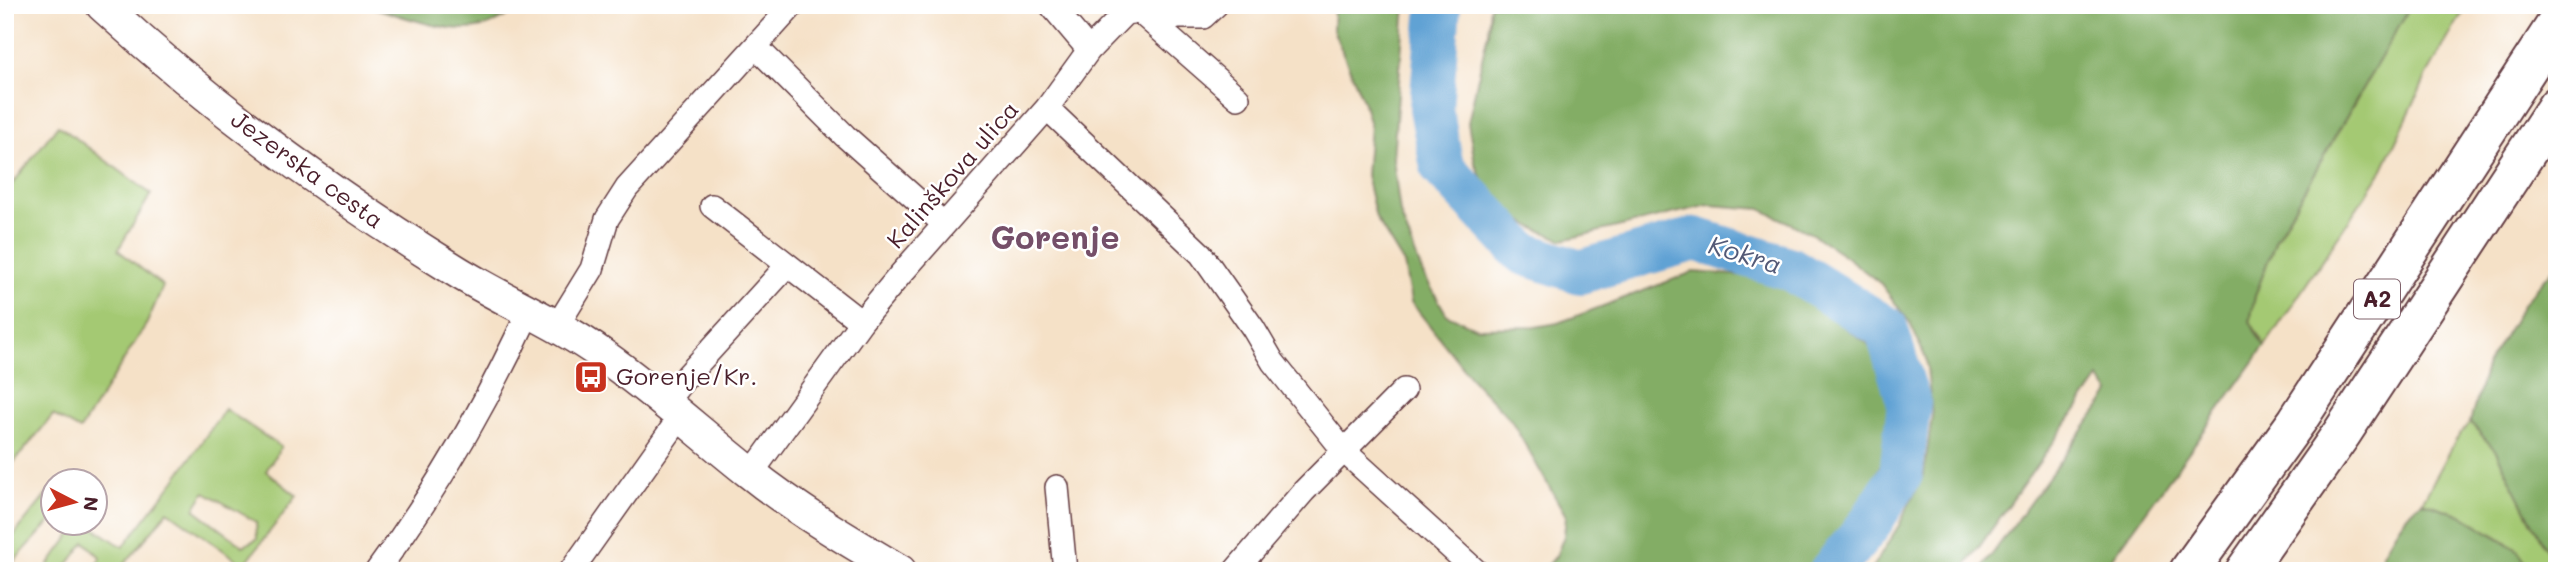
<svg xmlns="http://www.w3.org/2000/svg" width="2562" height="576" viewBox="0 0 2562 576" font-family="Mali,sans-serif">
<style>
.green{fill:#a4c973;stroke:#77744f;stroke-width:2;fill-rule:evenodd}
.forest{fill:#83ad65;stroke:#666648;stroke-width:2}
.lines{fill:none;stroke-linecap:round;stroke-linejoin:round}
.river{stroke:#61a2d4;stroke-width:44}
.street-casing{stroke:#643c42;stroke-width:26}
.secondary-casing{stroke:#643c42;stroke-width:35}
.highway-casing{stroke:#643c42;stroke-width:42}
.street{stroke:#fff;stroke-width:23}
.secondary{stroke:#fff;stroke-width:32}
.highway{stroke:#fff;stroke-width:38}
.labels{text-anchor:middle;stroke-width:5;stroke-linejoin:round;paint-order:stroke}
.shield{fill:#fff;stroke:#80626b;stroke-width:2}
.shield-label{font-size:23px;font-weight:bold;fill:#4a1f2b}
.street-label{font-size:24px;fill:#4a1f2b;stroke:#fff}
.poi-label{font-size:24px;fill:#4a1f2b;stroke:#fff;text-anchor:start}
.water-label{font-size:26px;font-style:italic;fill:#545a77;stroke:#fff}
.district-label{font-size:32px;font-weight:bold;fill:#754f69;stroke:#fff}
</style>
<rect width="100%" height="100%" fill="#fff"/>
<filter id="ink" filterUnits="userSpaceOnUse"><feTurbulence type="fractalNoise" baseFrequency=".0143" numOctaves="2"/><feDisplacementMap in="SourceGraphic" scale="14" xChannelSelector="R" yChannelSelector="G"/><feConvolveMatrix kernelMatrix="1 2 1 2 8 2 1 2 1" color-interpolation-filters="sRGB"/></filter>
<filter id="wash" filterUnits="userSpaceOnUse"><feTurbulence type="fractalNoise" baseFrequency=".00686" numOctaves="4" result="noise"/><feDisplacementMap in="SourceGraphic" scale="28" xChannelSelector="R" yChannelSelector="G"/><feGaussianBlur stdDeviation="1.57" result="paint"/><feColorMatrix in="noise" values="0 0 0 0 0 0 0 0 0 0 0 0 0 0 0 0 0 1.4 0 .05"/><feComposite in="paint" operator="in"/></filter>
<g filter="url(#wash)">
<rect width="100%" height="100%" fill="#f5e1c7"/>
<!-- green -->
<path class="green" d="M2411,5h56l-40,70 -44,94 -118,177 -15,-25 5,-25 21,-57z
M58,125l93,69 -33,56 45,36 -16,37 -67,107 -27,-15 -48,58v-289l5,3z
M225,409l56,38 -15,24 31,25 -53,69 -76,-54 -49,60h-26l8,-13 -16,-16 -22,29h-19l35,-47h9l35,23 52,-67zM205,492l51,30 1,17 -14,7 -49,-37z
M2470,422l26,29 50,99 11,-1v22h-25l-17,-24 -56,-33 -37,-12 34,-62z
M52,488v32l-47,51v-25z"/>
<!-- forest -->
<path class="forest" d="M365,5h161c-14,9 -28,17 -44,22 -31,9 -86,-13 -117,-22z
M1334,5h71l-12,153 7,55 22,59 25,43 30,13 58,-1 23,-4 135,-51 72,5 19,8 83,58 21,30 3,55 -7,30 -13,27 -51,86h-277l13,-15 8,-20 2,-20 -55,-96 -40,-42 -60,-76 -7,-38 -28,-46 -10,-43 4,-49 -7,-26 -30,-70z
M1490,5h921l-135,234 -21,57 -5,25 8,16 7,9 -162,225h-123l130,-178 -11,-15 -137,193h-91l28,-46 25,-51 8,-58 -6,-57 -16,-36 -29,-39 -37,-29 -32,-21 -51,-25 -52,-4 -146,35 -29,-12 -42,-26 -17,-39 -7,-40 20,-91z
M2557,265v284l-11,1 -50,-99 -26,-29 17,-58 39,-64z
M2422,502l37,12 56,34 17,23h-158c11,-20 28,-58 48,-69z"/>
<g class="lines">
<!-- river -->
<path class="river" d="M1439,5l-8,103 11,59 81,86 57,19 115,-33 96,30 95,59 23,75 -8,71 -34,54 -36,43"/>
</g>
</g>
<g filter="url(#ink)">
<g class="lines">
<!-- street casing -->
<g class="street-casing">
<path id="street" d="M1051,5l38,45
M1153,23l25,-6h25l13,-12
M756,47l89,89 99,88
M1047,108l42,-58 36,-37 14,-2 99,87
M712,206l149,116
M557,326l35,-57 15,-50 20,-31 166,-183
M665,403l20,-25 102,-112
M751,474l110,-152 39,-47 147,-167 154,146 52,74 20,34 71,89 132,120
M1057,487l8,84
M377,571c59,-80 111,-170 152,-260
M571,571l110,-155
M1235,571l69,-80 100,-101"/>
</g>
<!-- secondary casing -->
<g class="secondary-casing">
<path id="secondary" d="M102,5c108,100 226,187 351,264 49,31 104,53 151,87 51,36 97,78 145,116 46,37 100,69 151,99"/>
</g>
<!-- highway casing -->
<g class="highway-casing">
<path id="highway" d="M2189,571l108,-150 260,-398
M2245,571l97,-138 215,-327"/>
</g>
<!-- street -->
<use href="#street" class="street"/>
<!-- secondary -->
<use href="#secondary" class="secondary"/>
<!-- highway -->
<use href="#highway" class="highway"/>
</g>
</g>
<!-- icons -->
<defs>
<g id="bus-square" transform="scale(1.75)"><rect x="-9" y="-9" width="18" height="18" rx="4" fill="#c8321e" stroke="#fff"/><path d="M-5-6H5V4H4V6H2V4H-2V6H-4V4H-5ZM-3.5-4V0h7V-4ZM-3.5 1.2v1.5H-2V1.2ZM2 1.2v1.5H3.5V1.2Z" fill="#fff"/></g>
</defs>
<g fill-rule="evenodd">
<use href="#bus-square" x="591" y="377"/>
</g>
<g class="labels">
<!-- shield labels -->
<rect class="shield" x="2354" y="279.5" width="46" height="39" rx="5"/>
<g class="shield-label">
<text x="2377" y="307">A2</text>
</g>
<!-- street labels -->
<g class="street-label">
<text transform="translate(307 170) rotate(36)" y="8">Jezerska cesta</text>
<text transform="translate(953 175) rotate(-49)" y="8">Kalinškova ulica</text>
</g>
<!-- poi labels -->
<g class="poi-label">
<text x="616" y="385">Gorenje/Kr.</text>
</g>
<!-- water labels -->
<g class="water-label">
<text transform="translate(1745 255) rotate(17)" y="9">Kokra</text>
</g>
<!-- district labels -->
<g class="district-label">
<text x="1055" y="249">Gorenje</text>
</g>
</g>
<!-- margin -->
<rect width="2562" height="576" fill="none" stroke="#fff" stroke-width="28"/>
<!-- north arrow -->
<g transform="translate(74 502) rotate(96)"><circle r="33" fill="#ffffff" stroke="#b7a5aa" stroke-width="2"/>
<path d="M0-5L12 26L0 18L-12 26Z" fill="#c8321e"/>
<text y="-10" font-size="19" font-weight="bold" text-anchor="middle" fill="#4a1f2b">N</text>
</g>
</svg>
